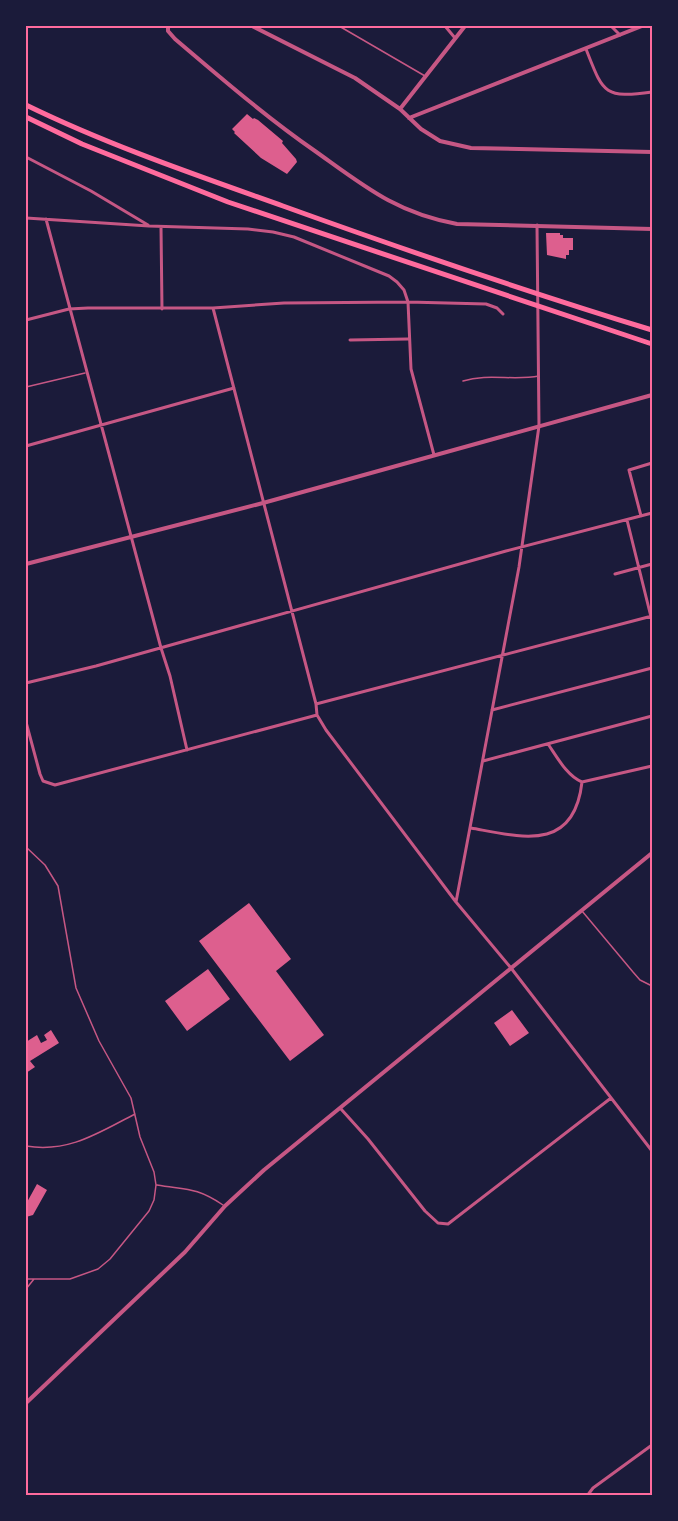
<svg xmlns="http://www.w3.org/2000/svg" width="678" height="1521" viewBox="0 0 678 1521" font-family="'Alegreya Sans',sans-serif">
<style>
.building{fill:#dd5f8e}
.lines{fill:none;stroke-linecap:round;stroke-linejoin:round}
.service{stroke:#c65784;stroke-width:1.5}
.minor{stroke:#c65784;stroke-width:3}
.tertiary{stroke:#c65784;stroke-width:4}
.trunk{stroke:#ff6b9d;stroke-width:5}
.neatline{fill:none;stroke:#ff6b9d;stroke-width:2}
</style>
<rect width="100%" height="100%" fill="#1b1b3a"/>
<!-- building -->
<path class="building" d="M247,114l6,5 1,-1 4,2 25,21 -1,2 14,16 1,3 -10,12 -26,-16 -27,-25 1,-1 -3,-3z
M546,233h14v2h3v3h10v12h-4v5h-3v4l-19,-4z
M249,903l42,56 -15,12 48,64 -34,26 -91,-120z
M208,969l22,30 -43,32 -22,-30z
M512,1010l17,23 -19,13 -16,-23z
M51,1030l8,13 -29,18 5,6 -9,6v-31l11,-7 4,8 6,-3 -3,-5z
M37,1184l10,6 -14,25 -7,2v-13z"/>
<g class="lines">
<!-- service -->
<path class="service" d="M339,26l86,50
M463,381c25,-8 50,0 76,-5
M26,387l59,-14
M26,847l19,18 13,21 18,102 23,53 32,57 9,39 14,35 2,13 -2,15 -5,11 -39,48 -12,10 -28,10h-44
M582,911l51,61 7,8 12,6
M26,1146c43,7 72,-13 109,-32
M157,1185c30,5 39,2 66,20
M26,1289l8,-10"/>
<!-- minor -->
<path class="minor" d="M445,26l10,12
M611,26l9,9
M586,49c17,43 17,50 66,43
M26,157l65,34 57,34
M26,218l123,8 99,3 25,3 21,5 95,39 8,6 7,8 4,12 3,67 23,86
M46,219l115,429 9,28 17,74
M161,227l1,82
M213,308l103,396 1,11 9,15 130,172 55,66 141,183
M26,320l43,-11 19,-1h125l71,-5 124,-1 78,2 11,4 6,6
M350,340l58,-1
M26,446l208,-58
M641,516l-12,-46 23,-7
M627,520l25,101
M615,574l37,-10
M26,683l70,-17 410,-115 146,-38
M316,704l336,-88
M492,710l160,-42
M26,722l14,52 3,7 12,4 262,-70
M548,744c9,13 19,32 34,38l70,-16
M483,761l169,-45
M471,828c50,9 103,25 111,-46
M456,902l63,-335 20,-141 -2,-201
M341,1109l27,30 57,72 13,12 10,1 163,-126
M587,1496l6,-8 59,-43"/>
<!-- tertiary -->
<path class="tertiary" d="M168,26v5l7,8c46,39 91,78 140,112 49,35 81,62 142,73l195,5
M252,26l103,52 45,31 21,20 19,12 31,7 181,4
M400,109l65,-83
M409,118l233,-92
M26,564l237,-61 389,-108
M26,1403l159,-151 40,-46 39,-36 388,-317"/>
<!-- trunk -->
<path class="trunk" d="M26,105c82,40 170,70 257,101 122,44 245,86 369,124
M26,117l56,27 146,58 424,142"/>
</g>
<!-- border -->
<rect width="678" height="1521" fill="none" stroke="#1b1b3a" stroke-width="54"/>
<rect x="27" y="27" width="624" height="1467" class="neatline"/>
</svg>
